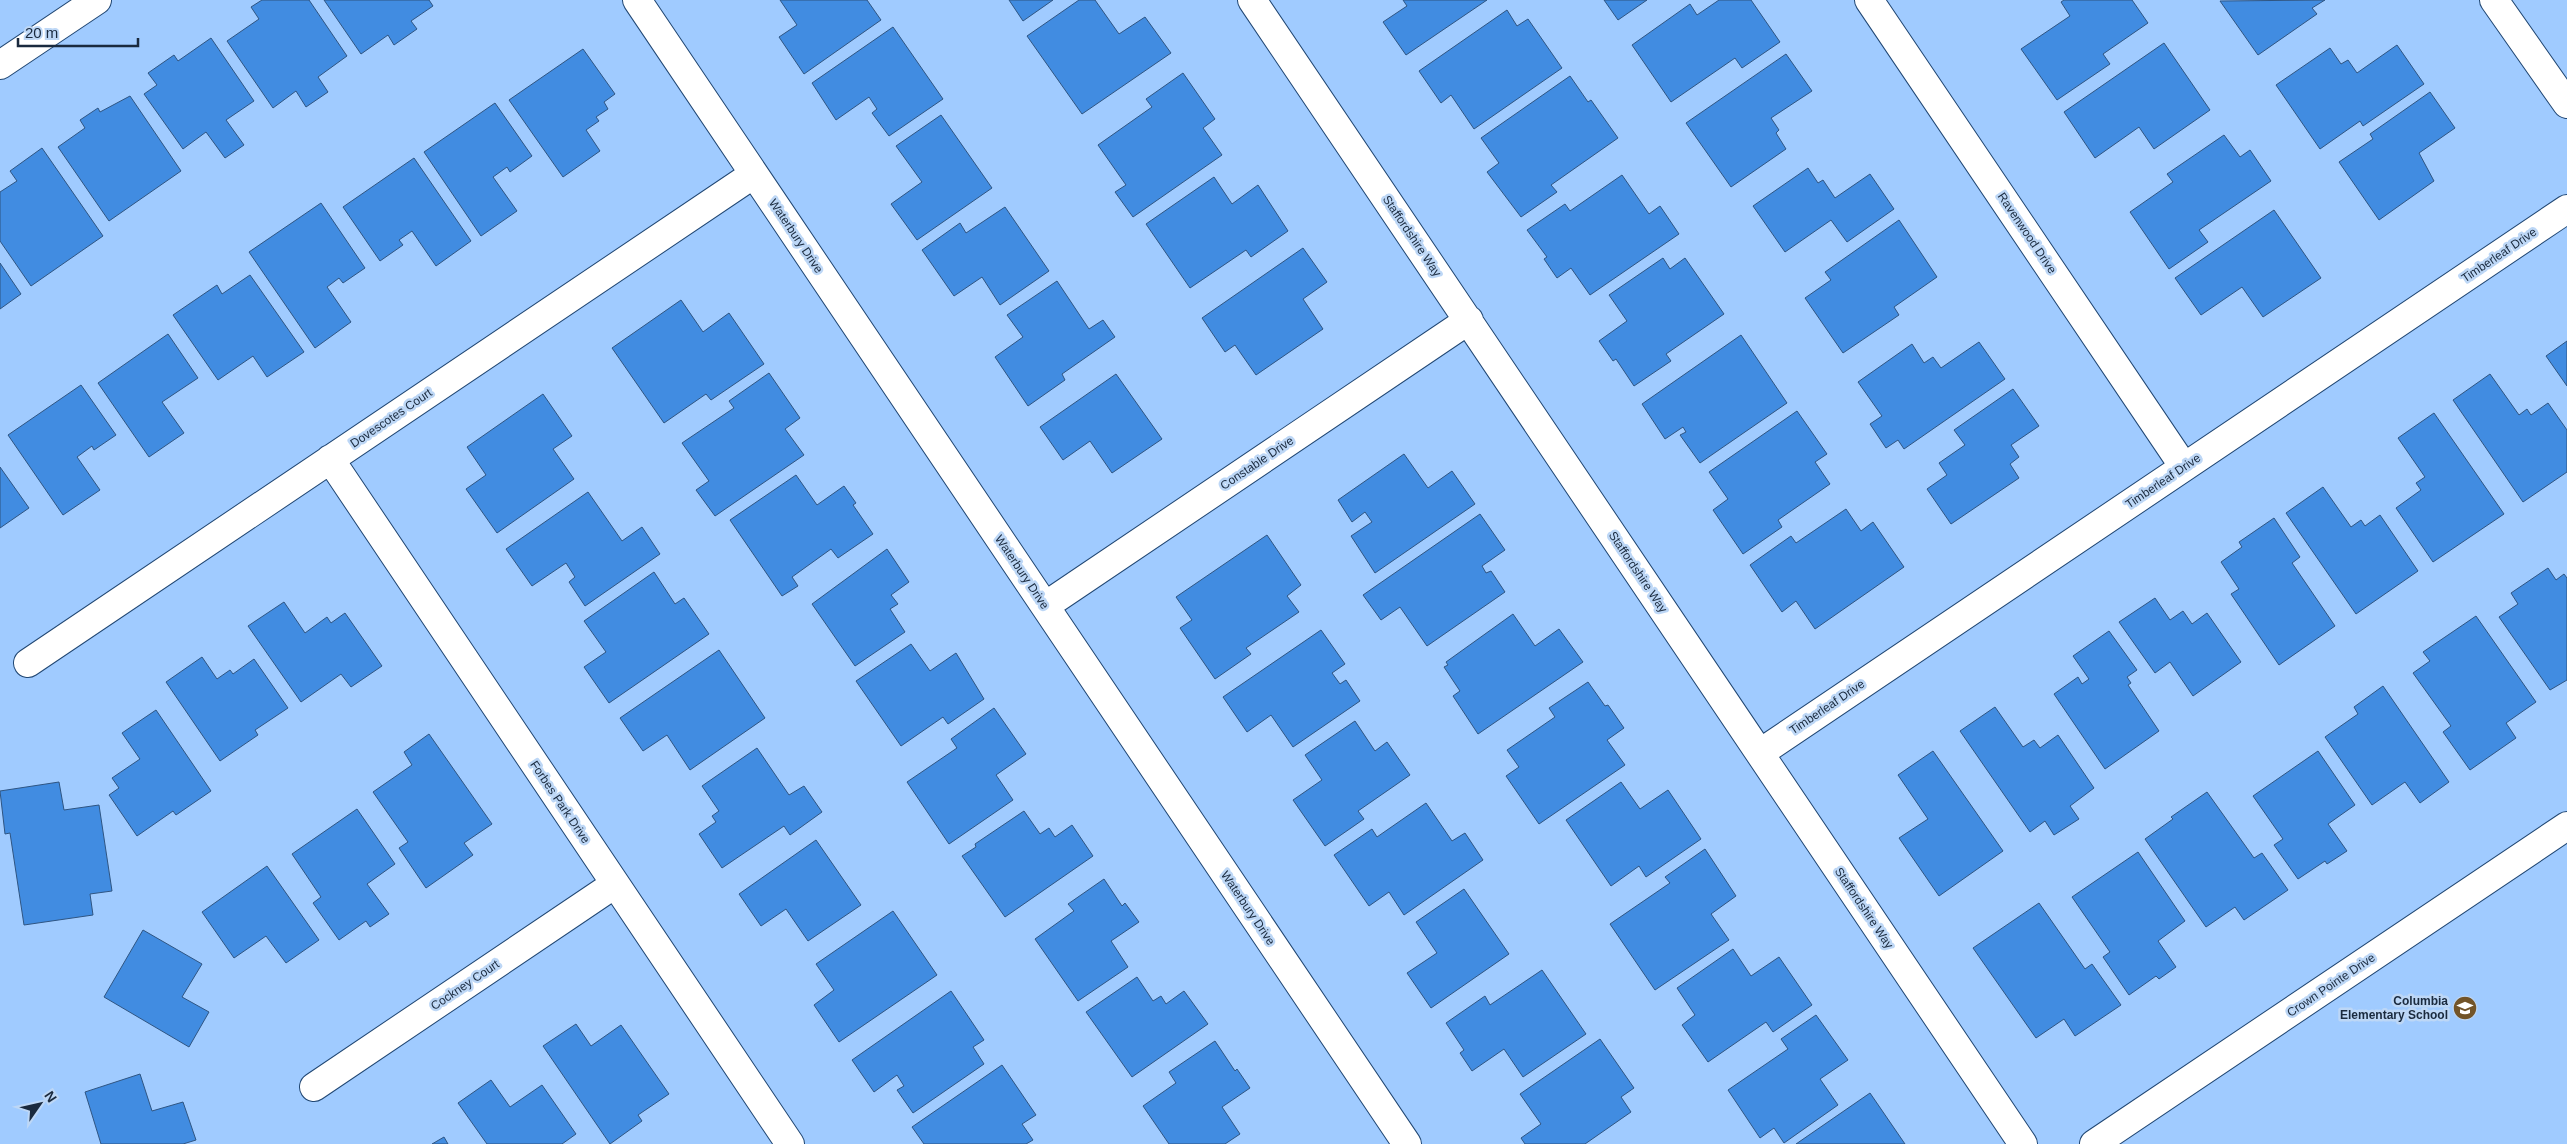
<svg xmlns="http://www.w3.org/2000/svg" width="2567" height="1144" viewBox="0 0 2567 1144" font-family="Helvetica,sans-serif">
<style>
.building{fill:#418ce1;stroke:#2f5582}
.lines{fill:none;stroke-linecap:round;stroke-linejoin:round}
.minor-casing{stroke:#214773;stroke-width:30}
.minor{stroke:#fff;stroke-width:28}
.labels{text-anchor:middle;stroke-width:5;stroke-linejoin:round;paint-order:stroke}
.street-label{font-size:12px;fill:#1a2a3e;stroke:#bdd7f6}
.poi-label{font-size:12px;font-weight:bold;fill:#1a2a3e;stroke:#bdd7f6;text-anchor:end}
</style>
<rect width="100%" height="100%" fill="#a0cbff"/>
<!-- building -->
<path class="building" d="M262,0h47l38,56 -29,21 10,15 -22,15 -10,-16 -23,17 -46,-67 32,-22 -8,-12z
M324,0h105l4,6 -22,15 6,8 -23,16 -6,-10 -27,19z
M780,0h87l14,20 -77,54 -25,-37 18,-12z
M1009,0h44l-30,21z
M1079,0h16l24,34 26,-17 26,36 -89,61 -55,-78z
M1403,0h84l-81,55 -23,-33 24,-16z
M1604,0h43l-29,20z
M1719,0h32l29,42 -38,26 -7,-10 -64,44 -39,-57 58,-41 7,11z
M2064,0h68l16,23 -45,31 7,10 -53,36 -36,-51 49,-33 -9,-14z
M2325,0l-13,8 5,6 -59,41 -38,-54z
M1507,10l10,16 11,-7 34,49 -88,61 -23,-34 -10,8 -22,-32z
M893,27l50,72 -54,37 -17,-23 5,-4 -8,-12 -33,23 -24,-37z
M211,38l43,63 -28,19 18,25 -19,13 -19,-26 -23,17 -39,-55 13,-9 -9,-12 26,-18 4,6z
M2164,43l46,67 -56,39 -15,-22 -44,31 -31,-46z
M2397,45l27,39 -61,42 -3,-5 -40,28 -44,-64 54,-37 11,16 7,-4 9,13z
M583,49l32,45 -11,8 4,7 -12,8 3,4 -13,9 14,21 -37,26 -54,-77z
M1786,54l26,37 -41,27 8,12 -3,3 10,16 -55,38 -45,-64z
M1183,73l32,46 -12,9 19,27 -89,62 -18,-25 11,-7 -28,-40 54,-38 -6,-8z
M1570,76l18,26 3,-2 27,38 -67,47 6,7 -36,25 -34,-45 12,-9 -18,-25z
M2430,92l25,36 -36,25 15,28 -55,39 -40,-58 34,-23 -3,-5z
M130,96l51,75 -72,50 -51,-74 27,-19 -5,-8 18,-12 2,4z
M495,103l37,53 -22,16 -3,-5 -14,10 24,34 -36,25 -57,-84z
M941,115l51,73 -75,52 -26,-36 31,-22 -26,-36z
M2224,135l16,22 10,-7 21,31 -72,49 9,12 -39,27 -39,-57 43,-30 -6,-8z
M42,148l61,88 -72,50 -31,-45v-49l17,-11 -7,-10z
M414,158l57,83 -35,25 -24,-35 -13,9 4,5 -23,16 -37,-54z
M1808,168l10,15 5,-3 12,18 35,-24 24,35 -47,33 -16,-22 -46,32 -32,-46z
M1622,175l27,39 11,-8 19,28 -89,61 -19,-27 -14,10 -13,-19 3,-2 -20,-27 38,-26 5,7z
M1214,177l18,27 26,-19 30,46 -37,26 -5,-7 -56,38 -44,-64z
M321,203l44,65 -22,15 -4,-5 -12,9 24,35 -36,26 -66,-96z
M1005,207l44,64 -49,34 -18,-28 -28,19 -32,-46 38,-27 6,10z
M2274,210l47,68 -58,39 -21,-30 -41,28 -26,-37z
M1899,220l38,57 -43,30 5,8 -56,38 -38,-55 26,-18 -6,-8z
M1303,248l24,34 -24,17 20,30 -67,46 -21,-30 -10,7 -23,-34z
M1663,258l7,11 15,-11 39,56 -58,40 5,7 -37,25 -18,-27 -3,2 -14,-20 28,-20 -18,-26z
M0,263l21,31 -21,15z
M250,275l54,77 -37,25 -14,-21 -35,24 -45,-65 44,-30 5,9z
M1057,281l32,48 14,-9 12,17 -53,37 3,6 -37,26 -33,-49 28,-20 -16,-22z
M681,300l22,32 26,-19 35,51 -53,36 -5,-6 -42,29 -52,-75z
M168,334l30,44 -36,24 22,31 -35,24 -51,-74z
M1741,335l46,68 -87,60 -20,-28 6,-3 -3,-5 -18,12 -23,-35z
M2567,341v45l-21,-30z
M1979,342l26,37 -101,70 -6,-9 -12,8 -16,-24 12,-8 -24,-34 54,-38 12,19 9,-6 8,11z
M769,373l31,45 -15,11 19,26 -89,61 -19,-26 13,-9 -27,-38 52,-35 -5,-7z
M1116,374l46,65 -50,34 -22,-32 -27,19 -23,-33z
M2490,374l29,41 8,-6 4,6 17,-12 19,27v42l-44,30 -70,-102z
M81,385l35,50 -22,15 -2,-4 -15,11 23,33 -37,25 -55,-80z
M2013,389l26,37 -28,19 8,12 -9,7 9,14 -68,46 -24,-35 20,-14 -8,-12 26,-18 -11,-15z
M543,394l29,42 -19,13 21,30 -77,54 -31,-44 20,-14 -19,-28z
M1797,411l30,43 -12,8 15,22 -52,36 4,7 -39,27 -30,-44 15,-11 -19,-27z
M2434,413l70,101 -71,48 -37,-54 25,-18 -5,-7 9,-6 -27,-39z
M1404,454l24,34 24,-17 23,33 -100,69 -24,-37 21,-14 -7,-10 -13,10 -14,-22z
M0,467l29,41 -29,20z
M796,475l21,30 27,-19 12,17 -3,2 20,29 -35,24 -7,-9 -39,28 6,9 -16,10 -52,-76z
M2323,487l28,40 10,-7 4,6 15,-11 38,56 -62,43 -70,-101z
M588,492l34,49 20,-14 18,27 -75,52 -16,-24 6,-5 -9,-14 -34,23 -26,-37z
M1846,509l15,22 12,-9 31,45 -89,62 -19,-28 -14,11 -32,-47 41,-29 5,7z
M1480,514l25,36 -23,16 4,7 5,-2 14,21 -78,54 -27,-39 -19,13 -18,-25z
M2274,518l26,39 -8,6 43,63 -56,39 -48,-71 8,-5 -18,-27 21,-15 -3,-5z
M1267,535l34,50 -14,11 12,16 -53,36 5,6 -36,25 -35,-51 12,-8 -16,-23z
M887,549l22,33 -18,13 7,9 -8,5 15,23 -50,34 -43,-62z
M2548,568l8,12 8,-6 3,4v102l-17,10 -51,-73 19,-13 -7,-11z
M654,572l21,32 9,-6 25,36 -100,69 -25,-36 22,-15 -22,-31z
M2155,598l15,22 13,-9 9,13 15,-11 34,49 -48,34 -23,-34 -15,11 -36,-51z
M284,602l21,31 22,-16 4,6 14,-10 37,53 -31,21 -10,-13 -40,28 -53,-76z
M1513,614l22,32 24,-17 24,33 -105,72 -25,-38 7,-5 -16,-24 4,-2 -2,-3z
M2476,616l60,86 -30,21 10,15 -46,32 -27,-38 8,-6 -38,-53 17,-12 -7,-9z
M1321,630l24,34 -13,9 8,11 6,-4 14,21 -67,46 -22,-32 -24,17 -24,-35z
M2109,631l28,39 -10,7 4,6 -3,2 31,46 -54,38 -51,-75 24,-17 4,7 7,-5 -16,-23z
M911,644l19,27 26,-18 28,46 -36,25 -5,-7 -42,29 -45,-65z
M719,650l46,68 -75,52 -23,-35 -24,16 -23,-33z
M202,657l15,22 13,-9 3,4 21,-15 34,49 -33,22 3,5 -38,26 -54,-79z
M1588,682l17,24 3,-1 16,23 -17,12 18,25 -86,59 -33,-48 13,-9 -12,-17 48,-33 -6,-9z
M2383,686l66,96 -29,21 -15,-21 -33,23 -47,-68 33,-23 -4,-7z
M1995,707l28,40 11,-7 6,8 18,-13 36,53 -24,18 9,13 -25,16 -9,-14 -15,11 -70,-101z
M994,708l32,46 -30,21 17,25 -64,44 -42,-62 50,-34 -6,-9z
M156,710l55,81 -35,24 -3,-4 -36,25 -28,-41 10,-7 -7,-10 28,-19 -18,-26z
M1355,721l20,30 12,-9 23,33 -52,36 6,8 -39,27 -32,-46 29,-20 -17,-25z
M429,734l63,90 -28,19 9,12 -47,33 -27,-40 9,-6 -35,-50 39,-27 -8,-13z
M757,748l32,47 15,-9 18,26 -32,23 -6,-9 -62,42 -23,-34 17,-12 -4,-6 7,-5 -17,-25z
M1933,751l70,100 -64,45 -40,-58 29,-19 -30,-44z
M2318,751l37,54 -27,19 19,27 -20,13 -2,-3 -27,18 -24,-34 9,-6 -30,-43z
M59,782l5,28 35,-5 13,86 -22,3 3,21 -69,10 -14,-92 -5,1 -5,-43z
M1621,782l19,27 28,-19 33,49 -55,38 -7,-11 -28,20 -45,-66z
M2207,792l47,66 8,-5 26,37 -44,30 -9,-13 -29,20 -61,-88 28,-20 -2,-2z
M1426,803l26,38 13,-8 18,27 -79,55 -15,-23 -20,14 -35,-51 38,-26 5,8z
M357,809l38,55 -28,20 22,30 -19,13 -4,-6 -27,19 -26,-37 8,-6 -29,-43z
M1024,811l16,23 9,-6 6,9 17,-12 21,31 -88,61 -43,-61 14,-9 -1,-3z
M816,840l45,65 -53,36 -22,-32 -25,17 -22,-32z
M1705,849l31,47 -25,18 18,26 -74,50 -45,-66 60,-41 -5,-6z
M2138,852l47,69 -27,20 18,26 -17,12 -3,-3 -27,19 -26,-38 7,-5 -38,-55z
M267,866l52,74 -33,23 -20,-27 -32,22 -32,-46z
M1104,879l18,27 3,-3 14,19 -28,19 17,26 -50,34 -43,-62 39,-28 -6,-7z
M1464,889l45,65 -78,54 -24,-35 30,-20 -21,-31z
M2039,903l46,66 7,-5 29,41 -46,31 -11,-17 -28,19 -63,-90z
M893,911l44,64 -98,67 -25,-37 20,-15 -18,-26z
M143,930l59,34 -20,33 27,15 -20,35 -85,-50z
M1733,949l18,27 28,-19 33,48 -39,27 -7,-10 -58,40 -26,-37 13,-10 -18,-27z
M1542,970l44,64 -63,43 -19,-28 -32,22 -12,-18 4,-3 -18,-27 39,-27 5,9z
M1137,977l16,24 8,-5 5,8 18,-13 24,33 -76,53 -46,-65z
M951,991l33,49 -11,7 11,17 -71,49 -16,-23 7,-4 -7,-11 -23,17 -22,-32z
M1816,1015l32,45 -28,19 18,26 -54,38 -10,-15 -14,10 -32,-48 60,-41 -7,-10z
M576,1024l15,22 30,-21 48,69 -31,21 4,6 -32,23 -67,-98z
M1600,1039l34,49 -13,9 10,15 -46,32h-60l-4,-6 20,-14 -21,-30z
M1215,1041l20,30 2,-2 13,19 -28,19 18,27 -15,10h-56l-26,-38 33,-23 -7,-11z
M1002,1065l34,50 -14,9 11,16 -7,4h-102l-12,-17z
M140,1074l12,37 31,-9 13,38 -13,4h-82l-16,-52z
M491,1080l19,27 32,-22 34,49 -14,10h-75l-29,-41z
M1870,1093l35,51h-109z
M444,1137l4,7h-16z"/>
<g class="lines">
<!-- minor casing -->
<g class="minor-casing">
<path id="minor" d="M637,0l770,1144
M1252,0l771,1144
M1869,0l315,467
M2494,0l73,104
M0,65l97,-65
M330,459l460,685
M1045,606l424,-286
M28,663l726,-489
M1760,753l807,-544
M314,1087l301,-203
M2094,1144l473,-318"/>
</g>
<!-- minor -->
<use href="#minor" class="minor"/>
</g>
<!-- icons -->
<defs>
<g id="school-disc" transform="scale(1.25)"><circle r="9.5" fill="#725429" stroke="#bdd7f6"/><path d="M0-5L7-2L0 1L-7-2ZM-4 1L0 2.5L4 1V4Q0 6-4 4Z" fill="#fff"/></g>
</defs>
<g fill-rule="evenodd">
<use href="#school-disc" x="2465" y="1008"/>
</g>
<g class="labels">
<!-- street labels -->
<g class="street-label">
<text transform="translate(2027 233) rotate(56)" y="4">Ravenwood Drive</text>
<text transform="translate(796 236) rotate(56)" y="4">Waterbury Drive</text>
<text transform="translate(1412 236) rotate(56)" y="4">Staffordshire Way</text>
<text transform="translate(2499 255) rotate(-34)" y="4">Timberleaf Drive</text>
<text transform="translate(391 418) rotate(-34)" y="4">Dovescotes Court</text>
<text transform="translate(1257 463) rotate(-34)" y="4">Constable Drive</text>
<text transform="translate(2163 481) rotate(-34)" y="4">Timberleaf Drive</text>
<text transform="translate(1022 572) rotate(56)" y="4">Waterbury Drive</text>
<text transform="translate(1638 572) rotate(56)" y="4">Staffordshire Way</text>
<text transform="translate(1827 707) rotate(-34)" y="4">Timberleaf Drive</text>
<text transform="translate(560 802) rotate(56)" y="4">Forbes Park Drive</text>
<text transform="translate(1248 908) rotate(56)" y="4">Waterbury Drive</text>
<text transform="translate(1864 908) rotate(56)" y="4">Staffordshire Way</text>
<text transform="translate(465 985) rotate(-34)" y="4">Cockney Court</text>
<text transform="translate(2331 985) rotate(-34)" y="4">Crown Pointe Drive</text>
</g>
<!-- poi labels -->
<g class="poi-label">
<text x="2448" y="1005">Columbia<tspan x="2448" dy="14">Elementary School</tspan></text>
</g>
</g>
<!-- north arrow -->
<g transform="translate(40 1104) rotate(56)" stroke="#bdd7f6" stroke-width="4" paint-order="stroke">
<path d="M0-4L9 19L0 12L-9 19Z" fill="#1a2a3e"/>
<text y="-8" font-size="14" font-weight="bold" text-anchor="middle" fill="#1a2a3e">N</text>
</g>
<!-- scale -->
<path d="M18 38v8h120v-8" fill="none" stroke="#1a2a3e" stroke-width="2.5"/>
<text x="25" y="38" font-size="15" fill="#1a2a3e" stroke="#bdd7f6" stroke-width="4" paint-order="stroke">20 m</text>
</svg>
